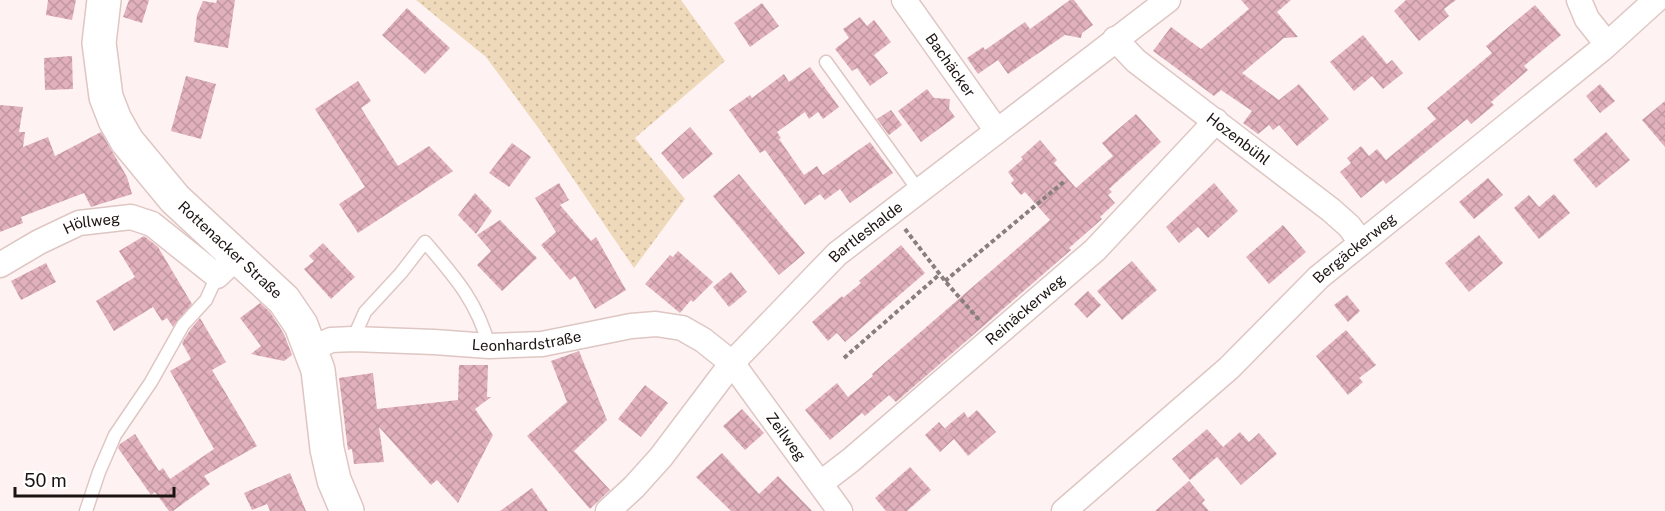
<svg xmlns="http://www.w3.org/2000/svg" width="1665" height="511" viewBox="0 0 1665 511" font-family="'Public Sans',sans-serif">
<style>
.grass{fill:url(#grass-dots)}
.building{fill:url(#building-cross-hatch)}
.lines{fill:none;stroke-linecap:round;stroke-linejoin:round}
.service-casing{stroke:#dec6c3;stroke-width:15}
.minor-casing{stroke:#dec6c3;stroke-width:27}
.secondary-casing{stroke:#dec6c3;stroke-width:36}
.path{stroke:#887f7e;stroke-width:4;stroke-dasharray:4.5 3;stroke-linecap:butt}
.service{stroke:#fff;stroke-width:12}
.minor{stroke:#fff;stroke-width:24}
.secondary{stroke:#fff;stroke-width:33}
.labels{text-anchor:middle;stroke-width:4.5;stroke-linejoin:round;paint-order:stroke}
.street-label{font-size:15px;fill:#1b1312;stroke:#fff}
</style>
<defs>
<pattern id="grass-dots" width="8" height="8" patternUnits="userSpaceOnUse" patternTransform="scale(1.5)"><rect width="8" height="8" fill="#efd9bb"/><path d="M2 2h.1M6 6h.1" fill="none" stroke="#ccb9a0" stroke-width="1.8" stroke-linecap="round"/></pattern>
<pattern id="building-cross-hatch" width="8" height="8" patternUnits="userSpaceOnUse" patternTransform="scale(1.5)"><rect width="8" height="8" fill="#e1b0bd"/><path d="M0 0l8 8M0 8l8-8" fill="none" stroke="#c096a1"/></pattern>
</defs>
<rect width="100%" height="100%" fill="#fef3f2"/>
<!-- grass -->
<path class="grass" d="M416,0h265l44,61 -90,77 50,61 -51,69 -92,-135 -56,-76z"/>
<!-- building -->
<path class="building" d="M48,0h28l-4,20 -26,-5z
M129,0h20l-7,23 -19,-6z
M217,0h18l-7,48 -34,-6 3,-27 6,-14 13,2z
M1070,0h4l19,25 -11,8 -1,5 -16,-3 -57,39 -10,-14 -20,14 -11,-16 16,-11 2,3 40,-28 5,7z
M1241,0h50l-14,12 21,25 -14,1 -42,35 37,27 20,-16 30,35 -32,27 -18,-21 -6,5 -4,-5 -11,9 -15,-11 9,-12 -31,-21 -7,6 -61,-45 18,-24 30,22 48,-40z
M1406,0h50l-12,9 5,7 -30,25 -25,-30z
M762,3l17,23 -29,21 -16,-24z
M1535,5l26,30 -37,31 4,4 -37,32 3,3 -23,19 -4,-5 -81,65 -3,-4 -22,18 -21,-26 11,-9 -4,-5 14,-12 8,10 8,-7 9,11 50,-41 -9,-11 65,-55 -6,-7z
M407,8l43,40 -25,26 -43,-39z
M860,17l7,9 7,-6 17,22 -17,13 14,18 -18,13 -13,-18 -5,3 -17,-22 14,-11 -6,-9z
M1363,35l24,29 5,-4 11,13 -20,16 -11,-13 -18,15 -24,-29z
M72,56l1,33 -28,1 -1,-32z
M810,67l29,40 -16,12 -5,-7 -9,7 -4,-7 -28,20 4,6 -2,1 25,36 13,-9 6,9 47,-33 23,31 -43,30 -10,-14 -15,11 -5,-6 -15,11 -40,-55 -5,3 -31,-43 21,-15 2,3 32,-24 5,8z
M186,76l30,8 -15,55 -30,-8z
M358,81l13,20 -10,7 37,58 31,-20 24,25 -95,62 -19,-29 26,-17 -50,-78z
M1600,84l15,17 -15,12 -14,-17z
M927,89l7,9 16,1 -1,10 6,8 -34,25 -23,-31z
M1665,101v46l-23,-27z
M0,105l23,2 -4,25h6l-2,15 25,-10 7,19 46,-24 26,45 5,17 -41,13 -7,-14 -63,24 2,6 -23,9z
M891,110l11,15 -13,10 -12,-16z
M1136,114l25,28 -52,47 3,3 -4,3 7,8 -15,14 2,2 -33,29 2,2 -175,152 -7,-7 -24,21 -3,-3 -32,27 -25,-30 32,-27 11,14 25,-21 -1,-2 178,-154 -25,-28 -4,3 -10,-12 3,-3 -6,-8 15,-13 -2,-2 19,-17 17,20 -3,3 22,25 37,-32 -11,-13z
M690,127l23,27 -30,25 -22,-26z
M1606,132l24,28 -34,28 -23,-28z
M512,143l19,14 -22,30 -20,-14z
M739,174l66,79 -26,22 -66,-79z
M1488,178l15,17 -29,24 -15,-17z
M559,183l10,17 -9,5 31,36 5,-4 30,53 -31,19 -20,-33 -5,4 -29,-35 15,-13 -21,-34z
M1214,183l24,28 -30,27 -10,-11 -19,16 -13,-16z
M475,193l17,18 -16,23 -18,-19z
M1554,194l16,19 -31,26 -25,-31 15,-13 10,12z
M500,220l37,38 -35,33 -25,-26 14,-14 -14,-16z
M1283,225l23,27 -37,32 -23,-27z
M1479,235l24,28 -34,29 -24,-29z
M144,236l14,11 34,57 -19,23 -6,-9 -5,3 -9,-14 -39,24 -18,-30 39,-24 -16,-26z
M323,243l32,34 -24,22 -27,-30 10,-8 -5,-5z
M901,245l24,28 -80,69 -8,-9 -9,8 -16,-19 30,-26 1,2 18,-15 -2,-2z
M678,251l35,31 -20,20 -2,-2 -11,13 -35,-29 25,-29 3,2z
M1132,261l25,29 -35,30 -25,-29z
M46,263l10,19 -35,18 -10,-19z
M731,272l16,20 -18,15 -16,-20z
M1088,291l13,14 -14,13 -13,-14z
M1347,295l13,16 -12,11 -14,-17z
M260,303l10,9 14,22 8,21 -8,6 -33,-7 10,-8 -21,-28z
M200,318l26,44 -14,8 45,76 -53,30 6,8 -37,27h-4l-14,-19 -4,3 -33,-47 2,-4 15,-10 24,37 4,-3 7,11 44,-30 -44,-78 21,-12 -9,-16 8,-13z
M1346,330l30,35 -17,13 4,4 -15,13 -32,-39z
M579,351l28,69 -33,31 36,39 -20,19 -63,-73 40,-34 -16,-41z
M459,365h29l-1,32h4l-16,12 18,26 -35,68 -21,-23 -6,5 -52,-58 5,35 -30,2 -2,-15 -4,1 -9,-72 34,-5 4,36 81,-9z
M645,385l23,18 -27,34 -23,-18z
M742,409l22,24 -19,17 -22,-24z
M977,410l19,22 -28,24 -23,-28 19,-16 4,6z
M939,422l15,17 -14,13 -15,-17z
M1207,429l16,18 17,-15 9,10 10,-9 18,21 -36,31 -24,-28 -27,23 -18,-21z
M722,453l37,41 19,-18 34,35h-81l-35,-34z
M910,467l21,23 -24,21h-21l-11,-13z
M290,473l16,38h-36l-3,-7 -15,6 -8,-17z
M1189,481l16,19 -3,3 7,8h-54z
M532,488l16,23h-48z"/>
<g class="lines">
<!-- service casing -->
<g class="service-casing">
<path id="service" d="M826,62l93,129
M353,339l12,-27 36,-39 24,-31c29,34 52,59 64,104
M86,511l13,-39 16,-37 36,-53 32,-57 23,-25 11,-24"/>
</g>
<!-- minor casing -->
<g class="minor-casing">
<g id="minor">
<path id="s1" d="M904,0l93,131"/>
<path d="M1579,0l8,19 20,25"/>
<path id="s2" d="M1115,39l21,22 195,149 18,16 12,16"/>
<path id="s3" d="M0,265l39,-23 40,-19 52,-6 21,7 65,52 21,-20"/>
<path id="s4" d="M311,349l20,-9 22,-1 81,3 55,4 53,-2 89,-18 25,-2 26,4 21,12 29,23 108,148"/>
<path id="s5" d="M821,483l30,-23 244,-210 121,-129"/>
<path id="s6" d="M608,511l26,-24 27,-30 71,-94 105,-109 331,-254"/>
<path id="s7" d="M1064,511l165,-143 90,-91 283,-228 54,-49"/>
</g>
</g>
<!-- secondary casing -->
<g class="secondary-casing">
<g id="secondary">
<path id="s8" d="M104,0l-5,43 7,54 9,23 12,21 48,58 109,101 17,25 17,45 9,79 7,31 13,31"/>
</g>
</g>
<!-- path -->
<path class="path" d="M905,229l40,52 35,40
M945,281l121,-101
M844,358l96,-84"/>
<!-- service -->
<use href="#service" class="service"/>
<!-- minor -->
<use href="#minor" class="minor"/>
<!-- secondary -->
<use href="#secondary" class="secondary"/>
</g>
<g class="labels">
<!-- street labels -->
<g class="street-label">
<text dy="5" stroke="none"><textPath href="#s1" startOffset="80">Bachäcker</textPath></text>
<text dy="5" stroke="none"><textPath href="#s2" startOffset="159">Hozenbühl</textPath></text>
<text dy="5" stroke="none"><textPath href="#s3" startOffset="102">Höllweg</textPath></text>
<text dy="5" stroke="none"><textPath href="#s6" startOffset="381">Bartleshalde</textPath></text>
<text dy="5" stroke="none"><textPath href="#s7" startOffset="392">Bergäckerweg</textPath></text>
<text dy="5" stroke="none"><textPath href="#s8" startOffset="297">Rottenacker Straße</textPath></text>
<text dy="5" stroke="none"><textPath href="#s5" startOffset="268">Reinäckerweg</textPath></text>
<text dy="5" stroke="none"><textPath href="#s4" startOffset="218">Leonhardstraße</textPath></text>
<text dy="5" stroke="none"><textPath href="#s4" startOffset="528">Zeilweg</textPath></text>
</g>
</g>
<!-- scale -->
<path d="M15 487v9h159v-9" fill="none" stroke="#1b1312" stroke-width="3"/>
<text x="24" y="487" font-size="18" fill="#1b1312" stroke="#ffffff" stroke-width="4.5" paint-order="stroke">50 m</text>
</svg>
